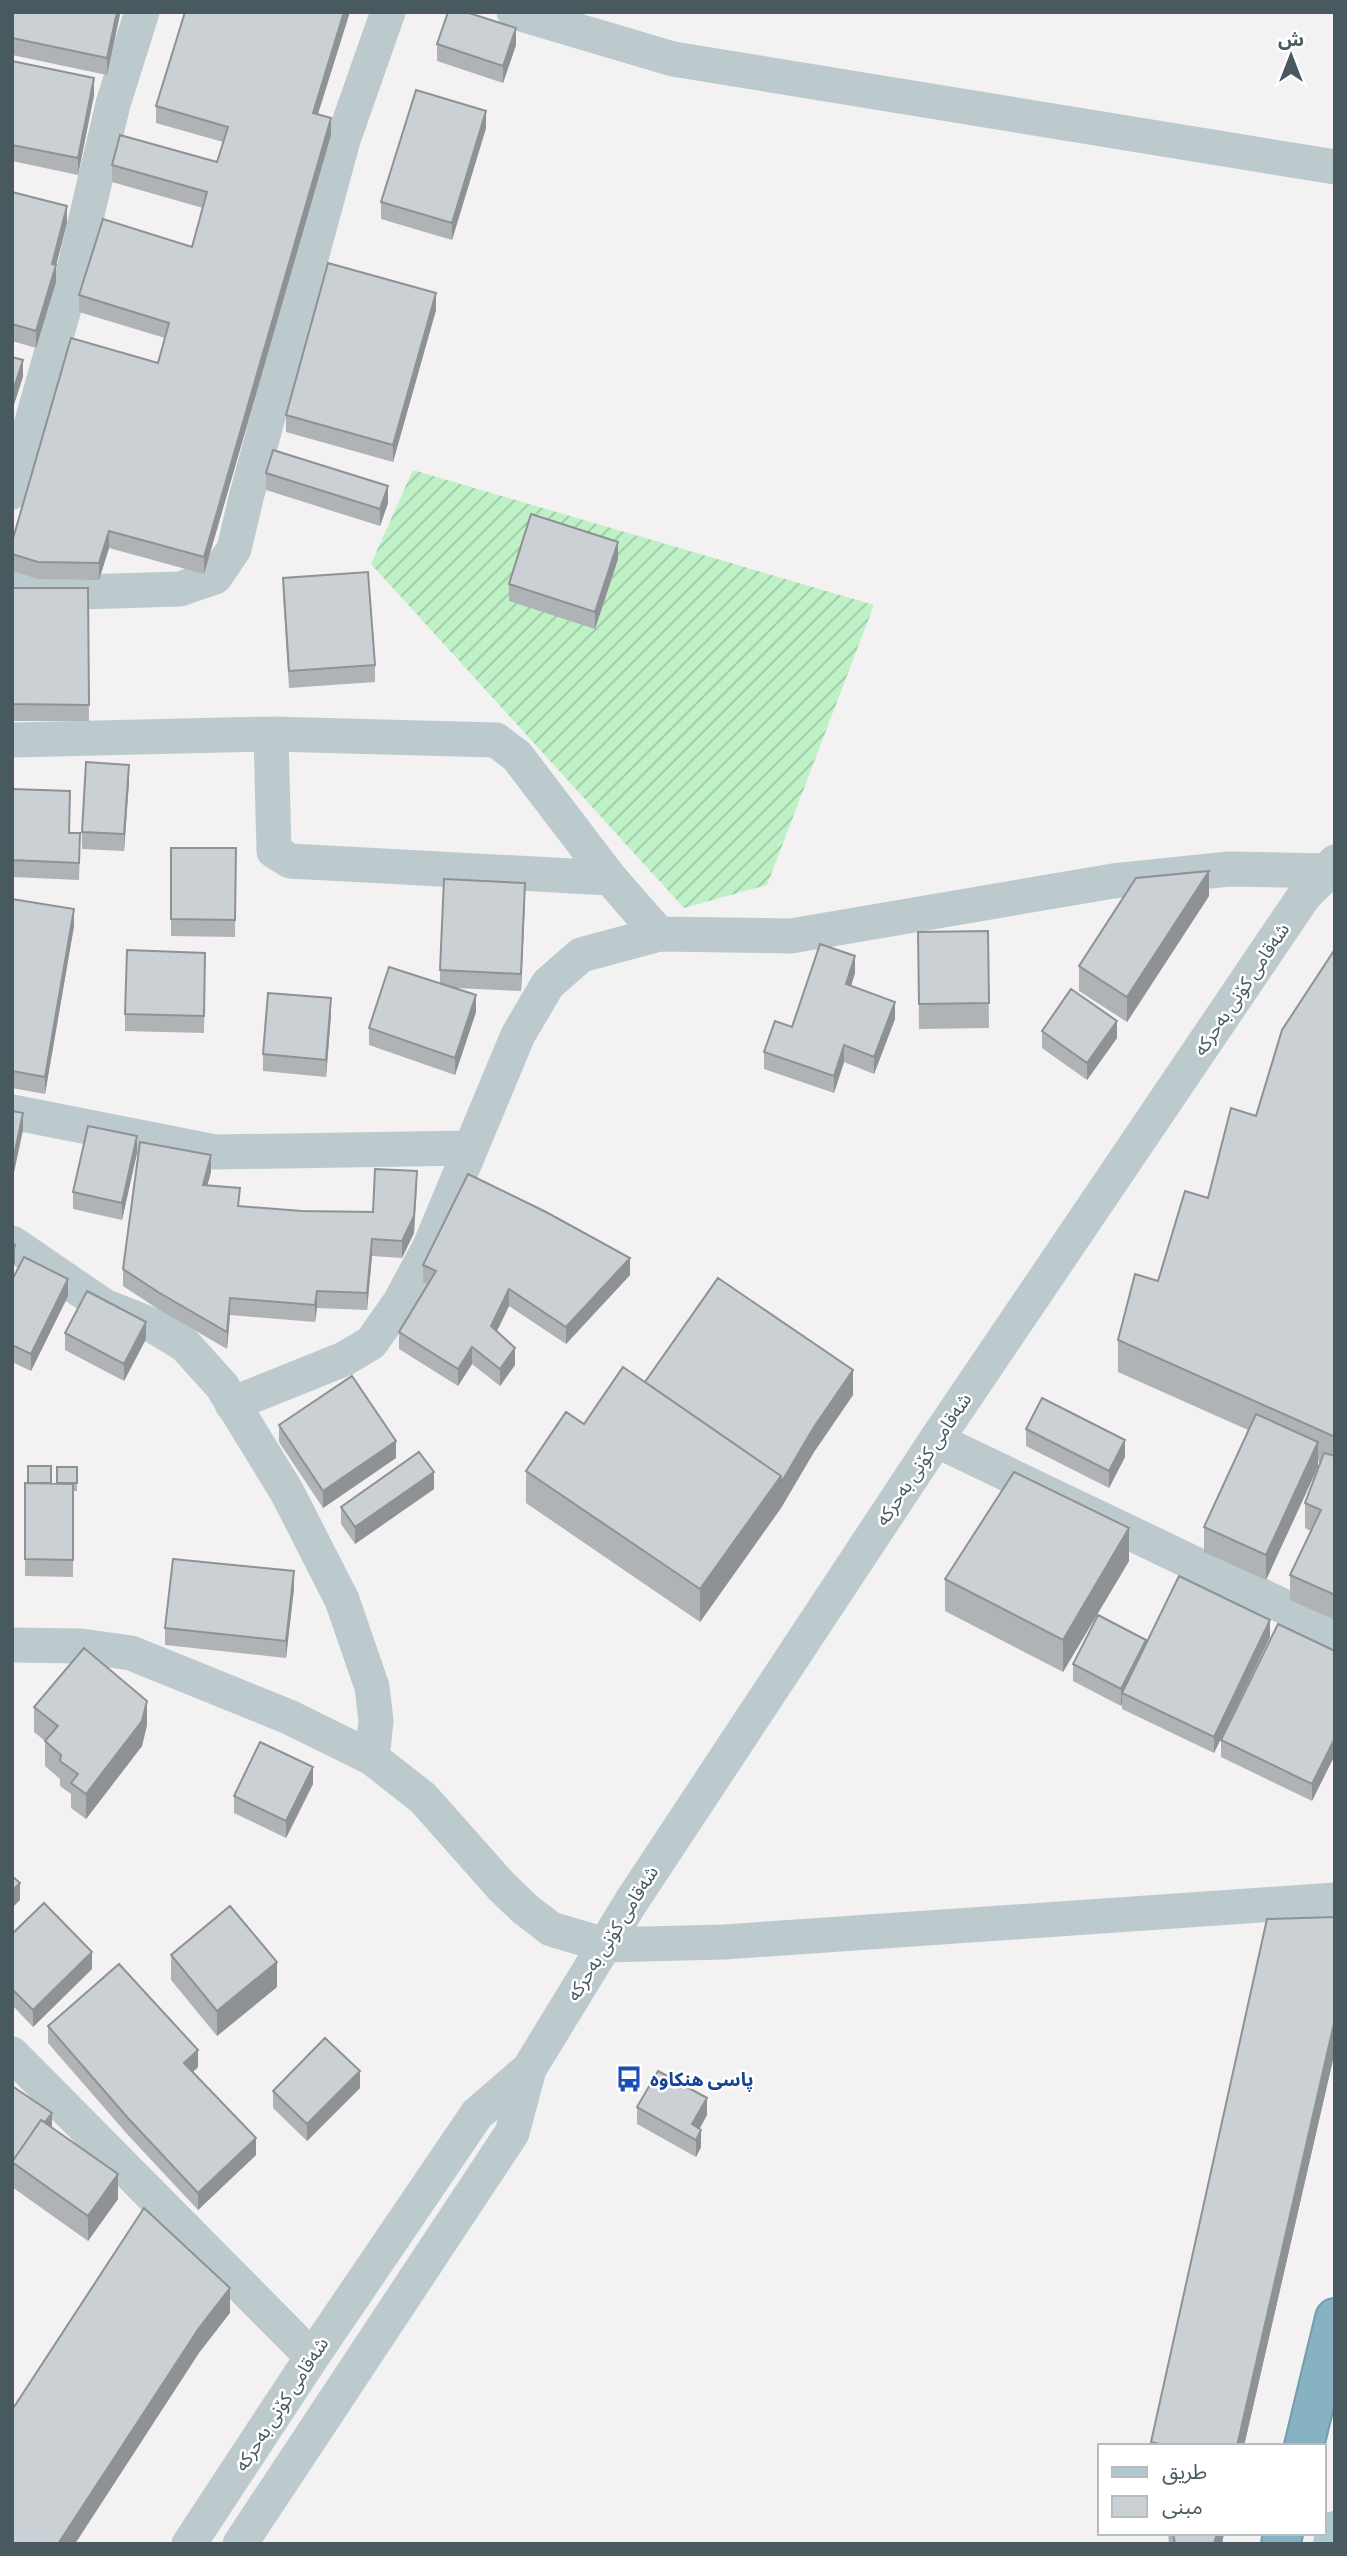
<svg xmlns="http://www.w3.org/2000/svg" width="1347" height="2556" viewBox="0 0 1347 2556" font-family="Barlow,'Noto Sans Arabic',sans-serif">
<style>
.garden{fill:url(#garden-furrows)}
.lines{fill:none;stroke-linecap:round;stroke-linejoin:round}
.highway-casing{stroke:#739dad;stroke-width:42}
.minor{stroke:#bccace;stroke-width:35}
.major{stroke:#b0c8d0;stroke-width:38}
.highway{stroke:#87b2c1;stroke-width:38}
.wall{fill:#afb3b6}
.shaded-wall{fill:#8e9294}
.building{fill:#cbd0d4;stroke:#8e9294;stroke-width:2}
.labels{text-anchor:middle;stroke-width:5;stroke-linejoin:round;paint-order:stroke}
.street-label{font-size:19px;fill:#485a60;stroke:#fff}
.transit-label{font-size:19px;font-weight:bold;fill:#164399;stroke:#fff;text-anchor:start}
</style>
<defs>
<pattern id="garden-furrows" width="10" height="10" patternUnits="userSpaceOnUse" patternTransform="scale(1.75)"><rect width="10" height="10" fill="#bff1c6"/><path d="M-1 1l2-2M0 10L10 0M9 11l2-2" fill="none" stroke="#9dc6a4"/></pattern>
</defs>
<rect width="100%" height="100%" fill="#f3f1f2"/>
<!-- garden -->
<path class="garden" d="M413,470l461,135 -107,280 -83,23 -313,-344z"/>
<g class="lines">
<!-- highway casing -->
<g class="highway-casing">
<path id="highway" d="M1304,2446l31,-128
M1281,2544l2,-11"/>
</g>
<!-- minor -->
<path class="minor" d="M514,12l159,47 662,108
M12,492l57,-201 44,-187 29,-92
M12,586l36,7 132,-4 35,-12 19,-28 12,-51 97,-358 45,-128
M271,734l3,117 16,10 320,17
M12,740l259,-6 225,6 21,16 93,122 49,56
M12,1112l203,40 254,-4
M12,1243l92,63 48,19 33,20 37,41 65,106 55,108 30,87 4,34 -4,37
M232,1404l112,-45 27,-16 29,-41 30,-56 88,-211 30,-51 33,-29 78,-21 132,2 322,-55 116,-12 100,2
M936,1440l399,191
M12,1645l69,1 50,7 158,64 83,41 51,40 79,89 23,22 26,20 54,16 119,-3 611,-42
M12,2054l300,303
M189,2544l123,-187 165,-243 52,-45
M240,2544l272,-411 17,-64 102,-167 305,-462 368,-544 25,-25 6,-9"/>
<!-- major -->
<path class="major" d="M1332,2544l3,-14"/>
<!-- highway -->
<use href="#highway" class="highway"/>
</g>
<!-- wall -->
<path class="wall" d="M12,12h108l-13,63 -95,-20z
M437,44l79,1 -13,38 -66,-22z
M12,61l82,34 -16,80 -66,-14z
M156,106l162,8 13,21 -127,439 -95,-26 -10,32 -61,-1 -26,-8v-29l146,-179 7,-25 -86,-26v-17l113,-48 11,-39 -91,-26v-17l105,-3 6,-20 -67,-19z
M486,128l-34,112 -71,-21v-17z
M12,192l55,31 -11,42v17l-20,66 -24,-7z
M436,310l-43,152 -107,-30v-17z
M266,473l122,30 -8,23 -114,-36z
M618,559l-23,70 -86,-28v-17z
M283,578l92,87v17l-86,6 -6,-93z
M12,588h76l1,133h-77z
M129,782l-5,69 -42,-2v-17z
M12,789l58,19 -1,25 11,17 -1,30 -67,-3z
M171,848h65l-1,89 -64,-1z
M1209,896l-82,126 -48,-31v-25z
M12,899l62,27 -29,168 -33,-6z
M525,900l-4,91 -66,-3 21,24 -21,63 -86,-30v-17l71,-45v-13z
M988,931l1,97 -70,1 -1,-97z
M1335,949v671l-45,-20v-25l21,-44 -6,-3v-25l15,-40 -2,-2v6l-52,113 -62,-28v-25l44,-97 -130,-58v-32l40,-59 98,-165z
M205,953l-1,80 -79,-2v-17z
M855,973l-4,13 44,33 -21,55 -30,-12 -10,31 -70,-24v-17z
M331,1015l-5,62 -63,-6v-17z
M1042,1031l75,7 -30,42 -45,-32z
M137,1153l-15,67 -49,-11v-17z
M211,1172l-4,13 33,21 62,5 71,1 44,-24 -3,45 -12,25 -30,-2 -5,54 -50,-2 -2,14 -85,-7 -3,34 -69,-40 -35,-23v-17z
M423,1265l207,10 -64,69 -57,-38 -12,25 18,34 -15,21 -28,-22 -14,22 -59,-37v-17l29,-48 -5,-2z
M12,1280l56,16 -37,75 -19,-9z
M65,1333l81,6 -22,42 -59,-31z
M645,1382l208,13 -39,57 -33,56 -81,114 -174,-119v-32l58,-47z
M279,1425l117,33 -73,50 -44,-66z
M1026,1429l99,28 -16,31 -83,-42z
M77,1467v24h-4v86l-48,-1v-93h32z
M434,1489l-79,55 -14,-20v-17z
M1129,1561l-66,111 -118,-61v-32z
M294,1588l-8,70 -121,-13v-17z
M1270,1637l-56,116 -92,-44v-5l-1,2 -48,-25v-17l73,-21z
M1335,1651l-23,150 -91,-44v-17z
M34,1707l113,18 -5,21 -56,73 -15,-11v-14l-11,-8v-7l-15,-13v-25l-11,-9z
M313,1784l-27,54 -52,-25v-17z
M12,1934l80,35 -59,58 -21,-22z
M171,1955l106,32 -60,49 -46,-56z
M48,2026l150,41 -5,5 63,83 -58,55 -71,-76 -79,-91z
M1335,2051l-91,395h-93v-4z
M12,2086l40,41 66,72 -30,42 -76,-54z
M360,2088l-53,53 -34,-33v-17z
M637,2107l70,8 -8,14 2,18 -5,10 -59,-33z
M1168,2533h56l-2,11h-53z"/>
<!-- shaded-wall -->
<path class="shaded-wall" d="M117,12h3v3l-13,60v-17z
M344,12h6l-37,118v-17z
M516,28v17l-13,38v-17z
M94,78v17l-16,80v-17z
M486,111v17l-34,112v-17z
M331,118v17l-127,439v-17z
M67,206v17l-15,58v-17z
M56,265v17l-20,66v-17z
M436,293v17l-43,152v-17z
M23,360v17l-11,34v-17z
M388,486v17l-8,23v-17z
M109,531v17l-10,32v-17z
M618,542v17l-23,70v-17z
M129,765v17l-5,69v-17z
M1209,871v25l-82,126v-25z
M525,883v17l-4,91v-17z
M74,909v17l-29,168v-17z
M855,956v17l-9,28v-17z
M476,995v17l-21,63v-17z
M331,998v17l-5,62v-17z
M895,1002v17l-21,55v-17z
M1117,1021v17l-30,42v-17z
M844,1045v17l-10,31v-17z
M23,1113v17l-11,52v-17z
M137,1136v17l-15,67v-17z
M211,1155v17l-8,30v-17z
M417,1171l-3,62 -12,25v-17z
M372,1239v17l-5,54v-17z
M15,1245v17l-3,10v-17z
M630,1258v17l-64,69v-17z
M68,1279v17l-37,75v-17z
M509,1289v17l-18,37v-17z
M317,1291v17l-2,14v-17z
M230,1298v17l-3,34v-17z
M146,1322v17l-22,42v-17z
M472,1347v17l-14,22v-17z
M515,1348v17l-15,21v-17z
M853,1370v25l-39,57 -33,56 -81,114v-33z
M1125,1440v17l-16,31v-17z
M396,1441v17l-73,50v-17z
M1318,1442v25l-52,113v-25z
M434,1472v17l-79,55v-17z
M1129,1528v33l-66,111v-32z
M294,1571v17l-8,70v-17z
M1270,1620v17l-56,116v-16z
M1146,1640v17l-24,36v11l-1,2v-17z
M147,1701v24l-5,21 -56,73v-25z
M1335,1738v17l-23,46v-17z
M313,1767v17l-27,54v-17z
M20,1883v17l-8,8v-17z
M92,1952v17l-59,58v-17z
M277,1962v25l-60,49v-25z
M1335,2019v32l-91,395h-7z
M198,2050v17l-14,13v-17z
M360,2071v17l-53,53v-17z
M707,2098v17l-13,24 -2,-15z
M52,2113v17l-36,35z
M701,2130v17l-5,10v-17z
M256,2138v17l-58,55v-17z
M118,2174v25l-30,42v-25z
M230,2288v25l-31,40 -124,191h-17l141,-216z
M1217,2533h7l-2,11h-8z"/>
<!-- building -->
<path class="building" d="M12,12h105l-10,46 -95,-20z
M185,12h159l-31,101 18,5 -127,439 -95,-26 -10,32 -61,-1 -26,-8v-12l59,-204 87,25 11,-40 -90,-28 24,-76 89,28 15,-55 -95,-27 8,-30 97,27 11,-35 -72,-21z
M448,12h18l50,16 -13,38 -66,-22z
M12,61l82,17 -16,80 -66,-13z
M416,90l70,21 -34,112 -71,-21z
M12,192l55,14 -15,58 4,1 -20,66 -24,-7z
M328,263l108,30 -43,152 -107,-30z
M12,357l11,3 -11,34z
M273,450l115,36 -8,23 -114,-36z
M531,514l87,28 -23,70 -86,-28z
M368,572l7,93 -86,6 -6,-93z
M12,588h76l1,117 -77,-1z
M86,762l43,3 -5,69 -42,-2z
M12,789l58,2 -1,42h11l-1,30 -67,-3z
M171,848h65l-1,72 -64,-1z
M1209,871l-82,126 -48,-31 57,-88z
M444,879l81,4 -4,91 -81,-4z
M12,899l62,10 -29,168 -33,-6z
M988,931l1,72 -70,1 -1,-72z
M820,944l35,12 -9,28 49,18 -21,55 -30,-12 -10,31 -70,-24 11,-31 17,6z
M1335,949v488l-217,-97 17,-66 23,7 27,-90 23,7 23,-90 25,8 26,-86z
M127,950l78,3 -1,63 -79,-2z
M389,967l87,28 -21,63 -86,-30z
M1071,989l46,32 -30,42 -45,-32z
M268,993l63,5 -5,62 -63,-6z
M12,1111l11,2 -11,52z
M88,1126l49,10 -15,67 -49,-11z
M140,1142l71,13 -8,30 37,3 -2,18 64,5 71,1 2,-43 42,2 -3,45 -12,25 -30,-2 -5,54 -50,-2 -2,14 -85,-7 -3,34 -69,-40 -35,-23z
M468,1174l78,38 84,46 -64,69 -57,-38 -18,37 24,22 -15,21 -28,-22 -14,22 -59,-37 37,-61 -13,-6z
M12,1244l3,1 -3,10z
M24,1257l44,22 -37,75 -19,-9v-65z
M718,1278l135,92 -39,57 -33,56v-7l-136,-94z
M87,1291l59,31 -22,42 -59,-31z
M623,1367l158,109 -81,113 -174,-118 40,-59 18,12z
M352,1376l44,65 -73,50 -44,-66z
M1042,1398l83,42 -16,31 -83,-42z
M1256,1414l62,28 -52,113 -62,-28z
M419,1452l15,20 -79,55 -14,-20z
M1324,1453l11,3v139l-45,-20 31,-65 -16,-7z
M28,1466h23v17h-23z
M57,1467h20v16h-20z
M1014,1472l115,56 -66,112 -118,-61z
M25,1483l48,1v76l-48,-1z
M173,1559l121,12 -8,70 -121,-13z
M1179,1576l91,44 -56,117 -92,-44z
M1098,1615l48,25 -25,49 -48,-25z
M1278,1624l57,27v87l-23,46 -91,-44z
M84,1648l63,53 -5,20 -56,73 -15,-11 7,-9 -18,-13 1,-6 -16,-14 13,-15 -24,-19z
M260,1742l53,25 -27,54 -52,-25z
M12,1876l8,7 -8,8z
M44,1903l48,49 -59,58 -21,-21v-55z
M230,1906l47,56 -60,49 -46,-56z
M1335,1917v102l-98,427h-69l-17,-4 116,-523z
M119,1964l79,86 -14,13 72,75 -58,55 -71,-76 -79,-91z
M325,2038l35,33 -53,53 -34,-33z
M658,2071l49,27 -15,26 9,6 -5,10 -59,-33z
M12,2086l40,27 -7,9 -4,-2 -29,42v8z
M41,2120l77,54 -30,42 -76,-54z
M144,2208l86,80 -31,40 -141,216h-46v-134z
M1173,2533h44l-3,11h-39z"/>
<!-- icons -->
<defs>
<g id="bus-bare" transform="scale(2.1)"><path d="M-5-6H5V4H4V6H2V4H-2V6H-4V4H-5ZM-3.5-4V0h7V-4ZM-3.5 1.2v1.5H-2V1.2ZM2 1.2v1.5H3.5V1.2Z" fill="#1a4fb4" stroke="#fff" stroke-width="2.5" paint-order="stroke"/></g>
</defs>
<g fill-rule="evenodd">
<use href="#bus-bare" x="629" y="2079"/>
</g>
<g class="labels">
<!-- street labels -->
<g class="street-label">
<text transform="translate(1241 989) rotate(-56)" y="7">شەقامی کۆنی بەحرکە</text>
<text transform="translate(923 1459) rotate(-56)" y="7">شەقامی کۆنی بەحرکە</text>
<text transform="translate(612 1933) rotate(-58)" y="7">شەقامی کۆنی بەحرکە</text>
<text transform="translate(281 2404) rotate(-57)" y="7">شەقامی کۆنی بەحرکە</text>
</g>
<!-- transit labels -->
<g class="transit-label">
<text x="650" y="2086">پاسی هنكاوه‌</text>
</g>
</g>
<!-- border -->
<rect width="1347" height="2556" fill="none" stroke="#485a60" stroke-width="28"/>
<!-- legend -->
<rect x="1098" y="2444" width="228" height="91" fill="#ffffff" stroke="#b6bdbf" stroke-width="2"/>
<rect x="1112" y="2467" width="35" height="10" fill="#b0c8d0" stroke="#b6bdbf" stroke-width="2"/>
<text x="1162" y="2479" font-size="21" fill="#485a60">طريق</text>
<rect x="1112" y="2496" width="35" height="21" fill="#cbd0d4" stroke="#b6bdbf" stroke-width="2"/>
<text x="1162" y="2514" font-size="21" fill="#485a60">مبنى</text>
<!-- north arrow -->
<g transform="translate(1291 56)" stroke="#ffffff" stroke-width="5" paint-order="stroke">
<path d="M0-5L12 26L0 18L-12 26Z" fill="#485a60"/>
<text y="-10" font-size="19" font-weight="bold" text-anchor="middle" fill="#485a60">ش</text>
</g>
</svg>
